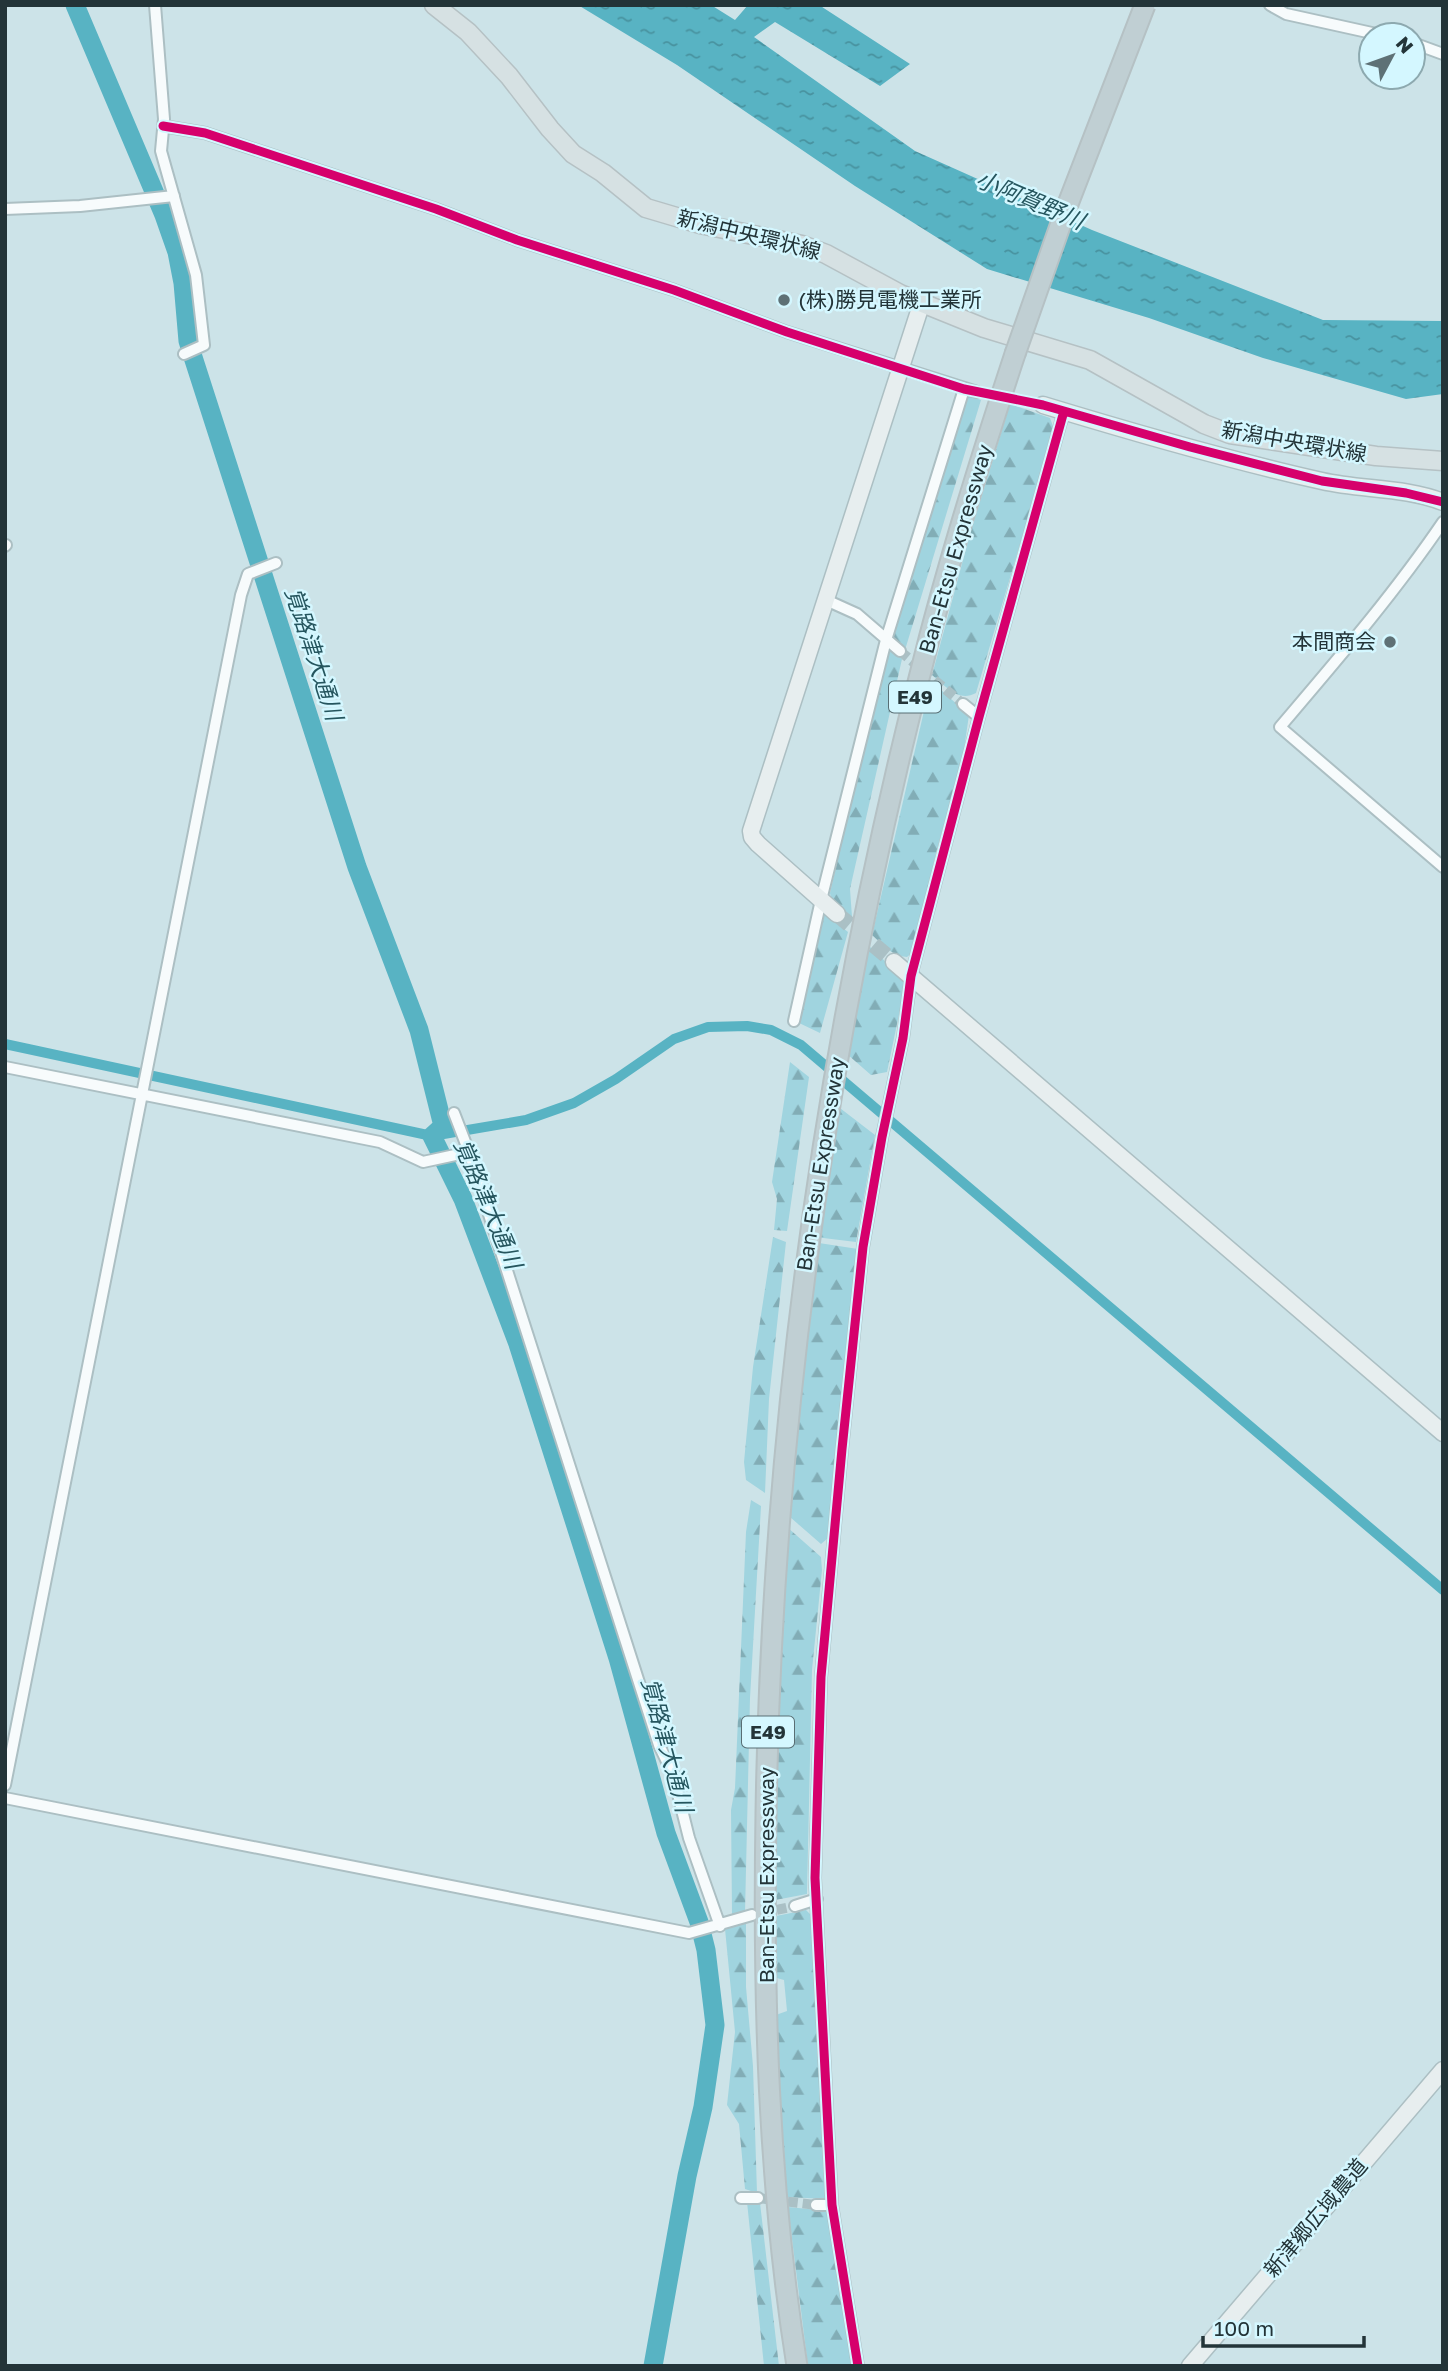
<svg xmlns="http://www.w3.org/2000/svg" width="1448" height="2371" viewBox="0 0 1448 2371" font-family="'Golos Text','Noto Sans JP',sans-serif">
<style>
.forest{fill:url(#forest-firs)}
.water{fill:url(#water-ripples)}
.lines{fill:none;stroke-linecap:round;stroke-linejoin:round}
.canal{stroke:#58b3c3;stroke-width:10}
.river{stroke:#58b3c3;stroke-width:19}
.street-tunnel{stroke:#aac0c5;stroke-width:10;stroke-dasharray:10 5;stroke-linecap:butt}
.secondary-tunnel{stroke:#aac0c5;stroke-width:16;stroke-dasharray:16 8;stroke-linecap:butt}
.street-casing{stroke:#acbfc3;stroke-width:14}
.secondary-casing{stroke:#acbfc3;stroke-width:19}
.primary-casing{stroke:#b5c1c4;stroke-width:21}
.highway-casing{stroke:#b5c1c4;stroke-width:23}
.street{stroke:#f7fbfc;stroke-width:10}
.secondary{stroke:#e7eeef;stroke-width:16}
.primary{stroke:#d6e1e3;stroke-width:18}
.highway{stroke:#c0cfd3;stroke-width:19}
.highway-bridge-casing{stroke:#b5c1c4;stroke-width:23;stroke-linecap:butt}
.highway-bridge{stroke:#c0cfd3;stroke-width:19}
.cycleway-casing{stroke:#d4f7ff;stroke-width:13}
.cycleway{stroke:#d6006c;stroke-width:9}
.poi-dot{fill:#5e7176;stroke:#d4f7ff;stroke-width:2.5}
.labels{text-anchor:middle;stroke-width:5;stroke-linejoin:round;paint-order:stroke}
.shield{fill:#d4f7ff;stroke:#586e74;stroke-width:2}
.shield-label{font-size:19px;font-weight:bold;fill:#233438}
.street-label{font-size:21px;fill:#233438;stroke:#d4f7ff}
.poi-label{font-size:21px;fill:#233438;stroke:#d4f7ff;text-anchor:start}
.water-label{font-size:23px;font-style:italic;fill:#25555e;stroke:#d4f7ff}
</style>
<defs>
<pattern id="forest-firs" width="22" height="20" patternUnits="userSpaceOnUse" patternTransform="scale(1.75)"><rect width="22" height="20" fill="#a0d4df"/><path d="M5 1l3.5 6h-7zM16 11l3.5 6h-7z" fill="#82adb6"/></pattern>
<pattern id="water-ripples" width="26" height="14" patternUnits="userSpaceOnUse" patternTransform="scale(1.75)"><rect width="26" height="14" fill="#58b3c3"/><path d="M2 4q2-2 4 0t4 0M15 11q2-2 4 0t4 0" fill="none" stroke="#48929f"/></pattern>
</defs>
<rect width="100%" height="100%" fill="#cce3e8"/>
<!-- forest -->
<path class="forest" d="M967,395l14,5 -76,250 -16,-14z
M1010,404l40,14 4,11 -78,264c-18,10 -30,-7 -44,-18l38,-141z
M887,644l15,15 -52,230 2,28 -21,-19 -1,-5z
M931,681l38,34 -6,41 -27,97 -23,99 -6,5c-15,-1 -24,-12 -35,-22z
M823,912l25,20 -28,101 -23,-11z
M870,947l36,34 -19,91 -16,3 -24,-21 1,-20z
M790,1062l19,15 -22,154 -13,-1 3,-31 -5,-17z
M836,1105l39,30 -19,107 -41,-5z
M773,1237l13,5 -17,157 -4,94 -19,-13 -2,-18 9,-95z
M819,1243l39,6 -30,289 -7,6 -31,-27 13,-136z
M751,1500l10,6 -11,192 -5,215 -13,2 -1,-105 4,-22 11,-256z
M787,1527l34,30 1,13 -10,100 -5,224 -37,7 3,-107z
M806,1910l5,5 15,284 -40,-2 -13,-181 14,-5 -3,-31 -11,-3 -2,-60z
M746,1923v64l7,79 4,127 -12,-4 -6,-65 -12,-19 8,-73 -10,-103z
M747,2202l13,1 19,163h-15z
M788,2207l40,4 24,155h-44z"/>
<!-- water -->
<path class="water" d="M578,5h133l24,15 13,-15h71l91,59 -30,22 -105,-64 -21,15 161,114 177,79 231,90 120,1v73l-37,5 -143,-41 -114,-40 -162,-49 -132,-83 -178,-121z"/>
<g class="lines">
<!-- canal -->
<path class="canal" d="M5,1044l427,92 94,-16 48,-17 42,-24 58,-40 34,-12 39,-1 24,4 30,15 642,545"/>
<!-- river -->
<path class="river" d="M75,5l89,210 13,37 6,31 5,58 5,16 164,510 62,163 24,96 -11,10 31,63 55,145 100,314 48,175 33,89 7,28 9,75 -12,82 -16,69 -34,190"/>
<!-- street-tunnel -->
<path class="street-tunnel" d="M977,392l66,13
M900,651l63,53
M762,1913l33,-7
M758,2198l58,7"/>
<!-- secondary-tunnel -->
<path class="secondary-tunnel" d="M837,914l57,48"/>
<!-- street casing -->
<g class="street-casing">
<path id="street" d="M155,5l9,114 -3,32 35,124 8,70 -20,9
M1270,5l16,9 95,21
M1413,43l30,11
M163,126l42,7 231,76 81,31 157,50 113,42 190,60
M5,209l75,-3 94,-10
M1443,522c-49,72 -106,138 -163,205l163,140
M5,546l1,-1
M826,600l31,14 43,37
M963,704l16,13
M794,1021l27,-121 65,-260 78,-251
M5,1067l375,75 43,20 46,-10
M454,1113l15,39 190,593 14,29 16,64 31,88
M5,1785l236,-1190 7,-21 28,-11
M5,1798l684,135 63,-18
M795,1906l22,-7
M741,2198h17
M816,2205h16
M858,2366l-26,-161 -17,-327 6,-201 21,-228 21,-202 19,-110 21,-99 8,-62 68,-259 85,-306"/>
</g>
<!-- secondary casing -->
<g class="secondary-casing">
<path id="secondary" d="M1043,405c92,28 185,55 279,76 39,9 83,6 121,21
M837,914l-79,-70 -6,-7 -1,-6 171,-529
M894,962l549,471
M1190,2366l253,-296"/>
</g>
<!-- primary casing -->
<g class="primary-casing">
<path id="primary" d="M434,5l34,27 41,44 41,53 23,25 30,19 43,35 54,16 102,21 24,9 74,40 84,34 106,32 114,64 26,10 146,22 67,5"/>
</g>
<!-- highway casing -->
<g class="highway-casing">
<path id="highway" d="M797,2366c-29,-182 -34,-368 -31,-552 6,-397 63,-791 163,-1175 25,-96 55,-191 86,-285"/>
</g>
<!-- street -->
<use href="#street" class="street"/>
<!-- secondary -->
<use href="#secondary" class="secondary"/>
<!-- primary -->
<use href="#primary" class="primary"/>
<!-- highway -->
<use href="#highway" class="highway"/>
<!-- highway-bridge casing -->
<g class="highway-bridge-casing">
<path id="highway-bridge" d="M1015,354l51,-145 79,-204"/>
</g>
<!-- highway-bridge -->
<use href="#highway-bridge" class="highway-bridge"/>
<!-- cycleway casing -->
<g class="cycleway-casing">
<path id="cycleway" d="M163,126l42,7 231,76 81,31 157,50 113,42 177,57 79,16 147,42 132,34 84,12 37,9
M858,2366l-26,-161 -17,-327 6,-201 21,-228 21,-202 19,-110 21,-99 8,-62 68,-259 85,-306"/>
</g>
<!-- cycleway -->
<use href="#cycleway" class="cycleway"/>
</g>
<!-- markers -->
<g class="poi-dot">
<circle cx="784" cy="300" r="7"/>
<circle cx="1390" cy="642" r="7"/>
</g>
<g class="labels">
<!-- shield labels -->
<g class="shield">
<rect x="889" y="681.5" width="52" height="31" rx="5"/>
<rect x="742" y="1716.5" width="52" height="31" rx="5"/>
</g>
<g class="shield-label">
<text x="915" y="704">E49</text>
<text x="768" y="1739">E49</text>
</g>
<!-- street labels -->
<g class="street-label">
<text transform="translate(749 235) rotate(14)" y="7">新潟中央環状線</text>
<text transform="translate(1294 442) rotate(10)" y="7">新潟中央環状線</text>
<text transform="translate(956 549) rotate(-74)" y="7">Ban-Etsu Expressway</text>
<text transform="translate(821 1164) rotate(-81)" y="7">Ban-Etsu Expressway</text>
<text transform="translate(767 1875) rotate(-90)" y="7">Ban-Etsu Expressway</text>
<text transform="translate(1316 2218) rotate(-50)" y="7">新津郷広域農道</text>
</g>
<!-- poi labels -->
<g class="poi-label">
<text x="798" y="307">(株)勝見電機工業所</text>
<text x="1376" y="649" text-anchor="end">本間商会</text>
</g>
<!-- water labels -->
<g class="water-label">
<text transform="translate(1030 200) rotate(23)" y="8">小阿賀野川</text>
<text transform="translate(314 654) rotate(72)" y="8">覚路津大通川</text>
<text transform="translate(488 1204) rotate(67)" y="8">覚路津大通川</text>
<text transform="translate(667 1745) rotate(75)" y="8">覚路津大通川</text>
</g>
</g>
<!-- border -->
<rect width="1448" height="2371" fill="none" stroke="#233438" stroke-width="14"/>
<!-- north arrow -->
<g transform="translate(1392 56) rotate(49)"><circle r="33" fill="#d4f7ff" stroke="#8da9af" stroke-width="2"/>
<path d="M0-5L12 26L0 18L-12 26Z" fill="#5e7176"/>
<text y="-10" font-size="19" font-weight="bold" text-anchor="middle" fill="#233438">N</text>
</g>
<!-- scale -->
<path d="M1203 2336v10h161v-10" fill="none" stroke="#233438" stroke-width="3.5"/>
<text x="1214" y="2336" font-size="21" fill="#233438" stroke="#d4f7ff" stroke-width="5" paint-order="stroke">100 m</text>
</svg>
